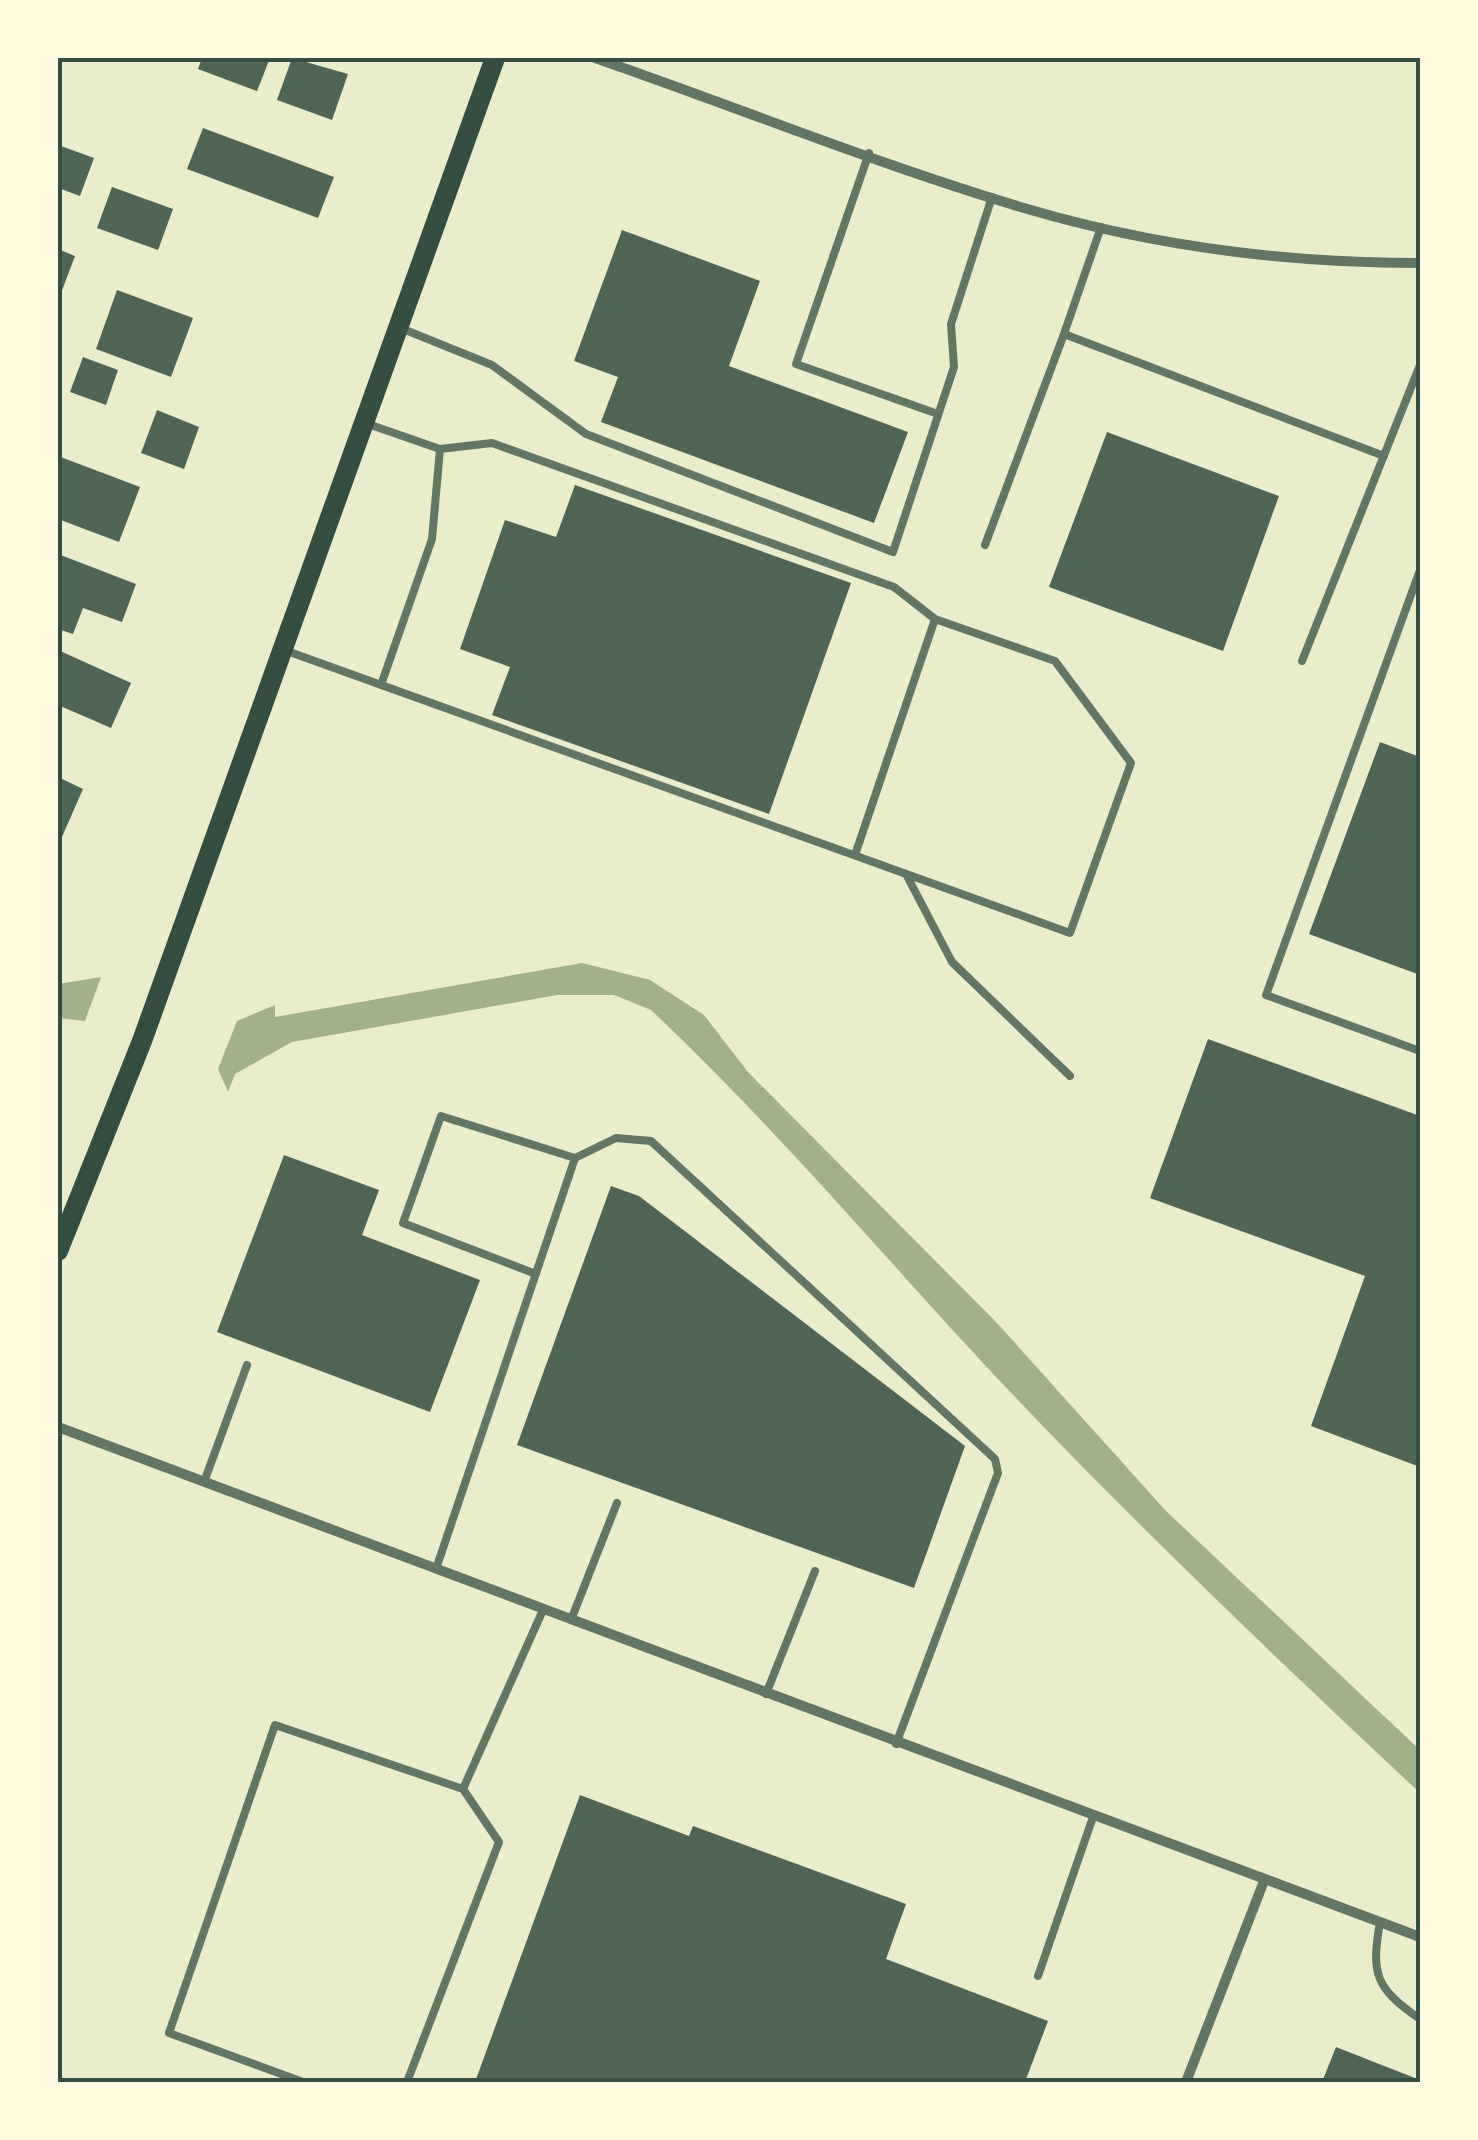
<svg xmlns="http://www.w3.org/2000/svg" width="1478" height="2140" viewBox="0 0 1478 2140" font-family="Poppins,sans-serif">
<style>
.water{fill:#a3b18a}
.building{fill:#4f6655}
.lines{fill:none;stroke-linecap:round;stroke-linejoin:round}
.service{stroke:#617663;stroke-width:8}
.minor{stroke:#617663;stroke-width:10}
.secondary{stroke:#344e41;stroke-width:20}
.neatline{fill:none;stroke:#344e41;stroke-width:4}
</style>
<rect width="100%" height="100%" fill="#e9edc9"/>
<!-- water -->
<path class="water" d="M582,963l68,17 54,35 44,57 249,251 169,188 254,239v43c-161,-151 -324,-306 -473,-469 -97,-107 -191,-215 -296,-314l-37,-15h-57l-265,47 -57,32 -7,18 -10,-23 19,-48 38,-16v12z
M101,977l-16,44 -27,-3v-34z"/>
<!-- building -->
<path class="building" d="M202,58h68l-13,33 -59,-22z
M292,58l56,16 -16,46 -55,-20z
M203,128l131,49 -16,41 -131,-49z
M58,145l36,13 -14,38 -22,-8z
M112,187l61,22 -15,41 -61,-22z
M622,230l138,51 -31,85 179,66 -34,91 -273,-101 17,-45 -44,-16z
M58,249l17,7 -17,45z
M117,290l76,28 -22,59 -75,-28z
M83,357l35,13 -12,35 -36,-13z
M157,410l42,17 -15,42 -43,-16z
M1107,432l172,64 -56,155 -174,-64z
M58,456l82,31 -21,55 -61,-23z
M575,485l276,98 -82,231 -277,-99 18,-48 -50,-18 45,-129 51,17z
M58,554l78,30 -14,38 -39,-14 -10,26 -15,-5z
M58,650l73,33 -20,45 -53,-23z
M1380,742l40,15v218l-111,-41z
M58,777l25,12 -25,57z
M1208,1039l212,77v351l-109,-41 54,-150 -215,-78z
M284,1155l95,35 -17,45 118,45 -50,132 -213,-80z
M611,1186l28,10 326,250 -51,142 -397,-143z
M580,1795l109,41 4,-10 213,78 -20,55 162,62 -23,61h-550z
M1336,2047l84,33v2h-98z"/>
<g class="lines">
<!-- service -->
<path class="service" d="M869,153l-73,211 142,50
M1101,227l-37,107 320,122
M398,327l94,38 94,69 307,118 61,-185 -3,-43 41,-127
M365,423l75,26 52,-6 402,144 41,32
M985,545l79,-211
M1420,570l-154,425 154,56
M284,650l786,283 61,-170 -76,-102 -120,-42 -80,236
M1302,661l118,-296
M381,685l51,-146 8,-90
M906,874l46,88 118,114
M536,1274l-133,-51 38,-107 134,42
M204,1482l43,-117
M436,1569l139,-411 41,-20 35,3 344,318 3,14 -102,271
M571,1620l46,-117
M766,1694l49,-123
M463,1789l80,-179
M1380,1922c-9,52 -5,66 40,97
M1038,1976l55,-159
M303,2082l-134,-49 106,-308 188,64 36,53 -92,240"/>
<!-- minor -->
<path class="minor" d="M595,58c142,49 284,107 429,150 128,38 263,55 396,55
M58,1427l1362,510
M1186,2082l78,-201"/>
<!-- secondary -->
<path class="secondary" d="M58,1251l84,-210 353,-983"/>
</g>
<!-- border -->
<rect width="1478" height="2140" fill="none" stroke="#fefae0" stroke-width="120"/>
<rect x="60" y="60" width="1358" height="2020" class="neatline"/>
</svg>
